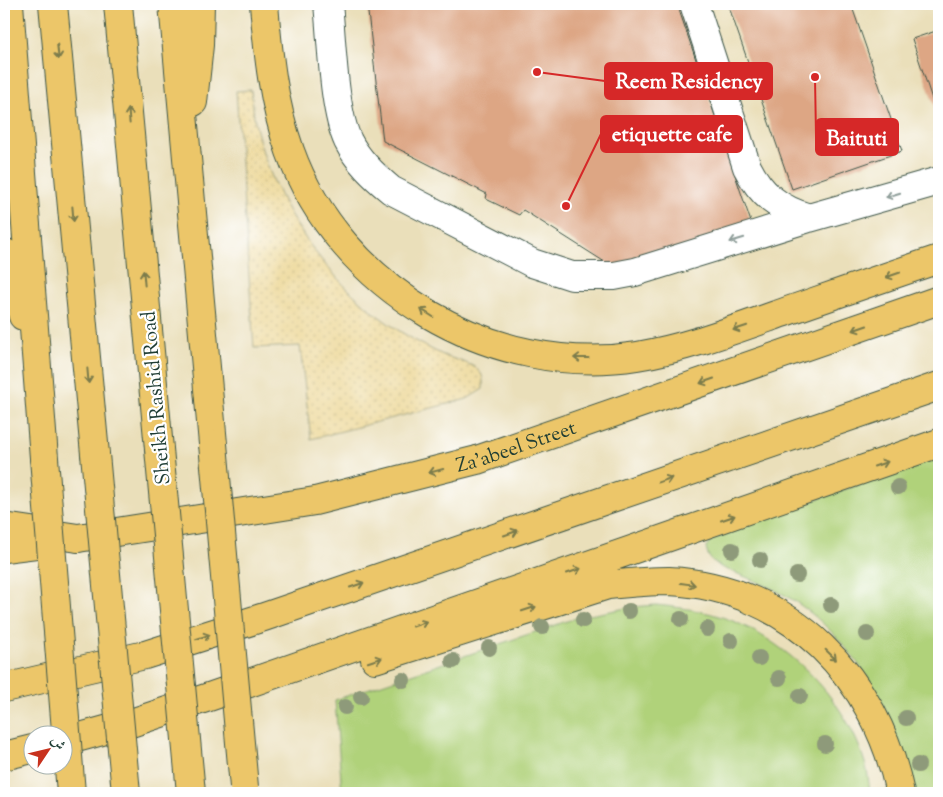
<svg xmlns="http://www.w3.org/2000/svg" width="943" height="797" viewBox="0 0 943 797" font-family="'Sorts Mill Goudy',Amiri,serif">
<style>
.green{fill:#b0d27a;stroke:#688857}
.sand{fill:url(#sand-dots);stroke:#868c69}
.building{fill:#dda684}
.lines{fill:none;stroke-linecap:round;stroke-linejoin:round}
.minor-casing{stroke:#3d5548;stroke-width:30}
.major-casing{stroke:#3d5548;stroke-width:30}
.highway-casing{stroke:#3d5548;stroke-width:30}
.minor{stroke:#fff;stroke-width:28}
.major{stroke:#ecc669;stroke-width:28}
.highway{stroke:#ecc669;stroke-width:28}
.highway-bridge-casing{stroke:#3d5548;stroke-width:30;stroke-linecap:butt}
.highway-bridge{stroke:#ecc669;stroke-width:28}
.tree{fill:#8e9a7a}
.oneway{stroke:#7b7b4c}
.oneway2{stroke:#8f9e9a}
.labels{text-anchor:middle;stroke-width:4.5;stroke-linejoin:round;paint-order:stroke}
.street-label{font-size:20px;fill:#1f3d34;stroke:#fff}
.leader{fill:none;stroke:#d62828;stroke-width:2}
.callout-dot{fill:#d62828;stroke:#fff;stroke-width:2}
.callout{fill:#d62828;stroke:#d62828;stroke-width:2}
.callout-label{font-size:21px;text-anchor:middle;font-weight:bold;fill:#fff}
</style>
<defs>
<pattern id="sand-dots" width="8" height="8" patternUnits="userSpaceOnUse" patternTransform="scale(1.25)"><rect width="8" height="8" fill="#eeda9e"/><path d="M2 2h.1M6 6h.1" fill="none" stroke="#ccbc89" stroke-width="1.8" stroke-linecap="round"/></pattern>
</defs>
<rect width="100%" height="100%" fill="#fff"/>
<filter id="ink" filterUnits="userSpaceOnUse"><feTurbulence type="fractalNoise" baseFrequency=".02" numOctaves="2"/><feDisplacementMap in="SourceGraphic" scale="10" xChannelSelector="R" yChannelSelector="G"/><feConvolveMatrix kernelMatrix="1 2 1 2 8 2 1 2 1" color-interpolation-filters="sRGB"/></filter>
<filter id="wash" filterUnits="userSpaceOnUse"><feTurbulence type="fractalNoise" baseFrequency=".0096" numOctaves="4" result="noise"/><feDisplacementMap in="SourceGraphic" scale="20" xChannelSelector="R" yChannelSelector="G"/><feGaussianBlur stdDeviation="1.12" result="paint"/><feColorMatrix in="noise" values="0 0 0 0 0 0 0 0 0 0 0 0 0 0 0 0 0 1.4 0 .05"/><feComposite in="paint" operator="in"/></filter>
<g filter="url(#wash)">
<rect width="100%" height="100%" fill="#eadfba"/>
<!-- green -->
<path class="green" d="M939,457v336h-31c-3,-17 -6,-35 -11,-52 -15,-54 -61,-116 -109,-144 -21,-12 -45,-21 -67,-30 -8,-5 -14,-9 -15,-20l4,-6 58,-25z
M656,605c30,3 60,7 88,21 54,26 104,79 121,137 3,10 4,20 5,30h-528l-7,-93 244,-83 53,-10z"/>
<!-- sand -->
<path class="sand" d="M251,90c2,12 2,25 5,37 18,79 68,150 133,197 16,11 35,22 52,30 12,6 30,8 38,17 5,5 4,11 4,18l-16,10 -156,40 -11,-93 -46,2 -18,-257z"/>
<g id="blocks">
<!-- building -->
<path class="building" d="M367,4h310l76,224 -134,43 -96,-61 -4,5 -33,-16 1,-5 -104,-53z
M728,4h123l51,147 -110,38z
M939,30v90l-27,-81z"/>
</g>
</g>
<g filter="url(#ink)">
<use href="#blocks" fill-opacity="0" stroke="#3d5548" stroke-width="1"/>
<g class="lines">
<!-- minor casing -->
<g class="minor-casing">
<path id="minor" d="M328,4c4,37 5,105 20,137 10,20 26,35 43,49l141,73 40,13h42l21,-4 174,-54 130,-37
M694,4l53,163c14,28 32,42 62,51"/>
</g>
<!-- major casing -->
<g class="major-casing">
<g id="major">
<path id="s1" d="M78,538l237,-37 162,-41 462,-160"/>
</g>
</g>
<!-- highway casing -->
<g class="highway-casing">
<path id="highway" d="M9,4l35,454
M53,4l42,450
M118,4l41,445
M173,4l40,440
M264,4c4,49 9,99 26,147 49,137 203,228 347,205 48,-8 94,-25 139,-41 55,-19 109,-38 163,-56
M193,102l6,-57 1,-41
M4,252l19,64
M4,527l74,11
M4,548l48,-6
M375,659l233,-74c20,-2 40,-4 61,-4 122,6 208,98 231,212
M4,688l141,-33 119,-38 675,-231
M62,742l69,-19 78,-26 730,-254
M4,756l28,-7"/>
</g>
<!-- minor -->
<use href="#minor" class="minor"/>
<!-- major -->
<use href="#major" class="major"/>
<!-- highway -->
<use href="#highway" class="highway"/>
<!-- highway-bridge casing -->
<g class="highway-bridge-casing">
<path id="highway-bridge" d="M213,444l31,343
M159,449l32,344
M95,454l31,339
M44,458l27,335"/>
</g>
<!-- highway-bridge -->
<use href="#highway-bridge" class="highway-bridge"/>
</g>
<!-- trees -->
<g class="tree">
<circle cx="898" cy="487" r="8"/>
<circle cx="732" cy="550" r="8"/>
<circle cx="760" cy="560" r="8"/>
<circle cx="797" cy="575" r="8"/>
<circle cx="831" cy="605" r="8"/>
<circle cx="629" cy="611" r="8"/>
<circle cx="681" cy="619" r="8"/>
<circle cx="583" cy="620" r="8"/>
<circle cx="542" cy="627" r="8"/>
<circle cx="707" cy="629" r="8"/>
<circle cx="867" cy="634" r="8"/>
<circle cx="731" cy="641" r="8"/>
<circle cx="489" cy="648" r="8"/>
<circle cx="759" cy="658" r="8"/>
<circle cx="453" cy="661" r="8"/>
<circle cx="779" cy="678" r="8"/>
<circle cx="403" cy="680" r="8"/>
<circle cx="800" cy="696" r="8"/>
<circle cx="361" cy="697" r="8"/>
<circle cx="345" cy="707" r="8"/>
<circle cx="906" cy="718" r="8"/>
<circle cx="825" cy="744" r="8"/>
<circle cx="918" cy="765" r="8"/>
</g>
<!-- one-way arrows -->
<defs><path id="oneway-shaft" d="M-6 0H5M1.5-3L5.5 0L1.5 3" fill="none" stroke-width="1.6" stroke-linecap="round" stroke-linejoin="round" transform="scale(1.25)"/></defs>
<g class="oneway">
<use href="#oneway-shaft" transform="translate(58 52) rotate(84)"/>
<use href="#oneway-shaft" transform="translate(129 116) rotate(-95)"/>
<use href="#oneway-shaft" transform="translate(73 214) rotate(85)"/>
<use href="#oneway-shaft" transform="translate(893 275) rotate(161)"/>
<use href="#oneway-shaft" transform="translate(144 278) rotate(-95)"/>
<use href="#oneway-shaft" transform="translate(427 313) rotate(-148)"/>
<use href="#oneway-shaft" transform="translate(740 328) rotate(162)"/>
<use href="#oneway-shaft" transform="translate(860 328) rotate(161)"/>
<use href="#oneway-shaft" transform="translate(581 358) rotate(-180)"/>
<use href="#oneway-shaft" transform="translate(88 376) rotate(85)"/>
<use href="#oneway-shaft" transform="translate(707 381) rotate(161)"/>
<use href="#oneway-shaft" transform="translate(881 464) rotate(-19)"/>
<use href="#oneway-shaft" transform="translate(436 471) rotate(165)"/>
<use href="#oneway-shaft" transform="translate(665 480) rotate(-19)"/>
<use href="#oneway-shaft" transform="translate(728 518) rotate(-19)"/>
<use href="#oneway-shaft" transform="translate(511 533) rotate(-19)"/>
<use href="#oneway-shaft" transform="translate(574 571) rotate(-19)"/>
<use href="#oneway-shaft" transform="translate(688 584) rotate(8)"/>
<use href="#oneway-shaft" transform="translate(357 585) rotate(-19)"/>
<use href="#oneway-shaft" transform="translate(529 609) rotate(-18)"/>
<use href="#oneway-shaft" transform="translate(420 624) rotate(-19)"/>
<use href="#oneway-shaft" transform="translate(203 637) rotate(-18)"/>
<use href="#oneway-shaft" transform="translate(831 655) rotate(44)"/>
<use href="#oneway-shaft" transform="translate(375 660) rotate(-18)"/>
</g>
<g class="oneway2">
<use href="#oneway-shaft" transform="translate(893 195) rotate(163)"/>
<use href="#oneway-shaft" transform="translate(737 240) rotate(163)"/>
</g>
</g>
<g class="labels">
<!-- street labels -->
<g class="street-label">
<text transform="translate(155 398) rotate(-95)" y="7">Sheikh Rashid Road</text>
<text dy="7" stroke="none"><textPath href="#s1" startOffset="448">Za'abeel Street</textPath></text>
</g>
</g>
<!-- callouts -->
<path class="leader" d="M537 72L605 81M566 206L601 134M815 77L816 137"/>
<g class="callout-dot">
<circle cx="537" cy="72" r="5"/>
<circle cx="566" cy="206" r="5"/>
<circle cx="815" cy="77" r="5"/>
</g>
<g class="callout">
<rect x="605" y="63" width="167" height="36" rx="5"/>
<rect x="601" y="116" width="141" height="36" rx="5"/>
<rect x="816" y="119" width="82" height="36" rx="5"/>
</g>
<g class="callout-label">
<text x="689" y="88">Reem Residency</text>
<text x="672" y="141">etiquette cafe</text>
<text x="857" y="145">Baituti</text>
</g>
<!-- margin -->
<rect width="943" height="797" fill="none" stroke="#fff" stroke-width="20"/>
<!-- north arrow -->
<g transform="translate(48 750) rotate(55)"><circle r="24" fill="#ffffff" stroke="#a5b1ae"/>
<path d="M0-4L9 19L0 12L-9 19Z" fill="#c8321e"/>
<text y="-8" font-size="14" font-weight="bold" text-anchor="middle" fill="#1f3d34">ش</text>
</g>
</svg>
